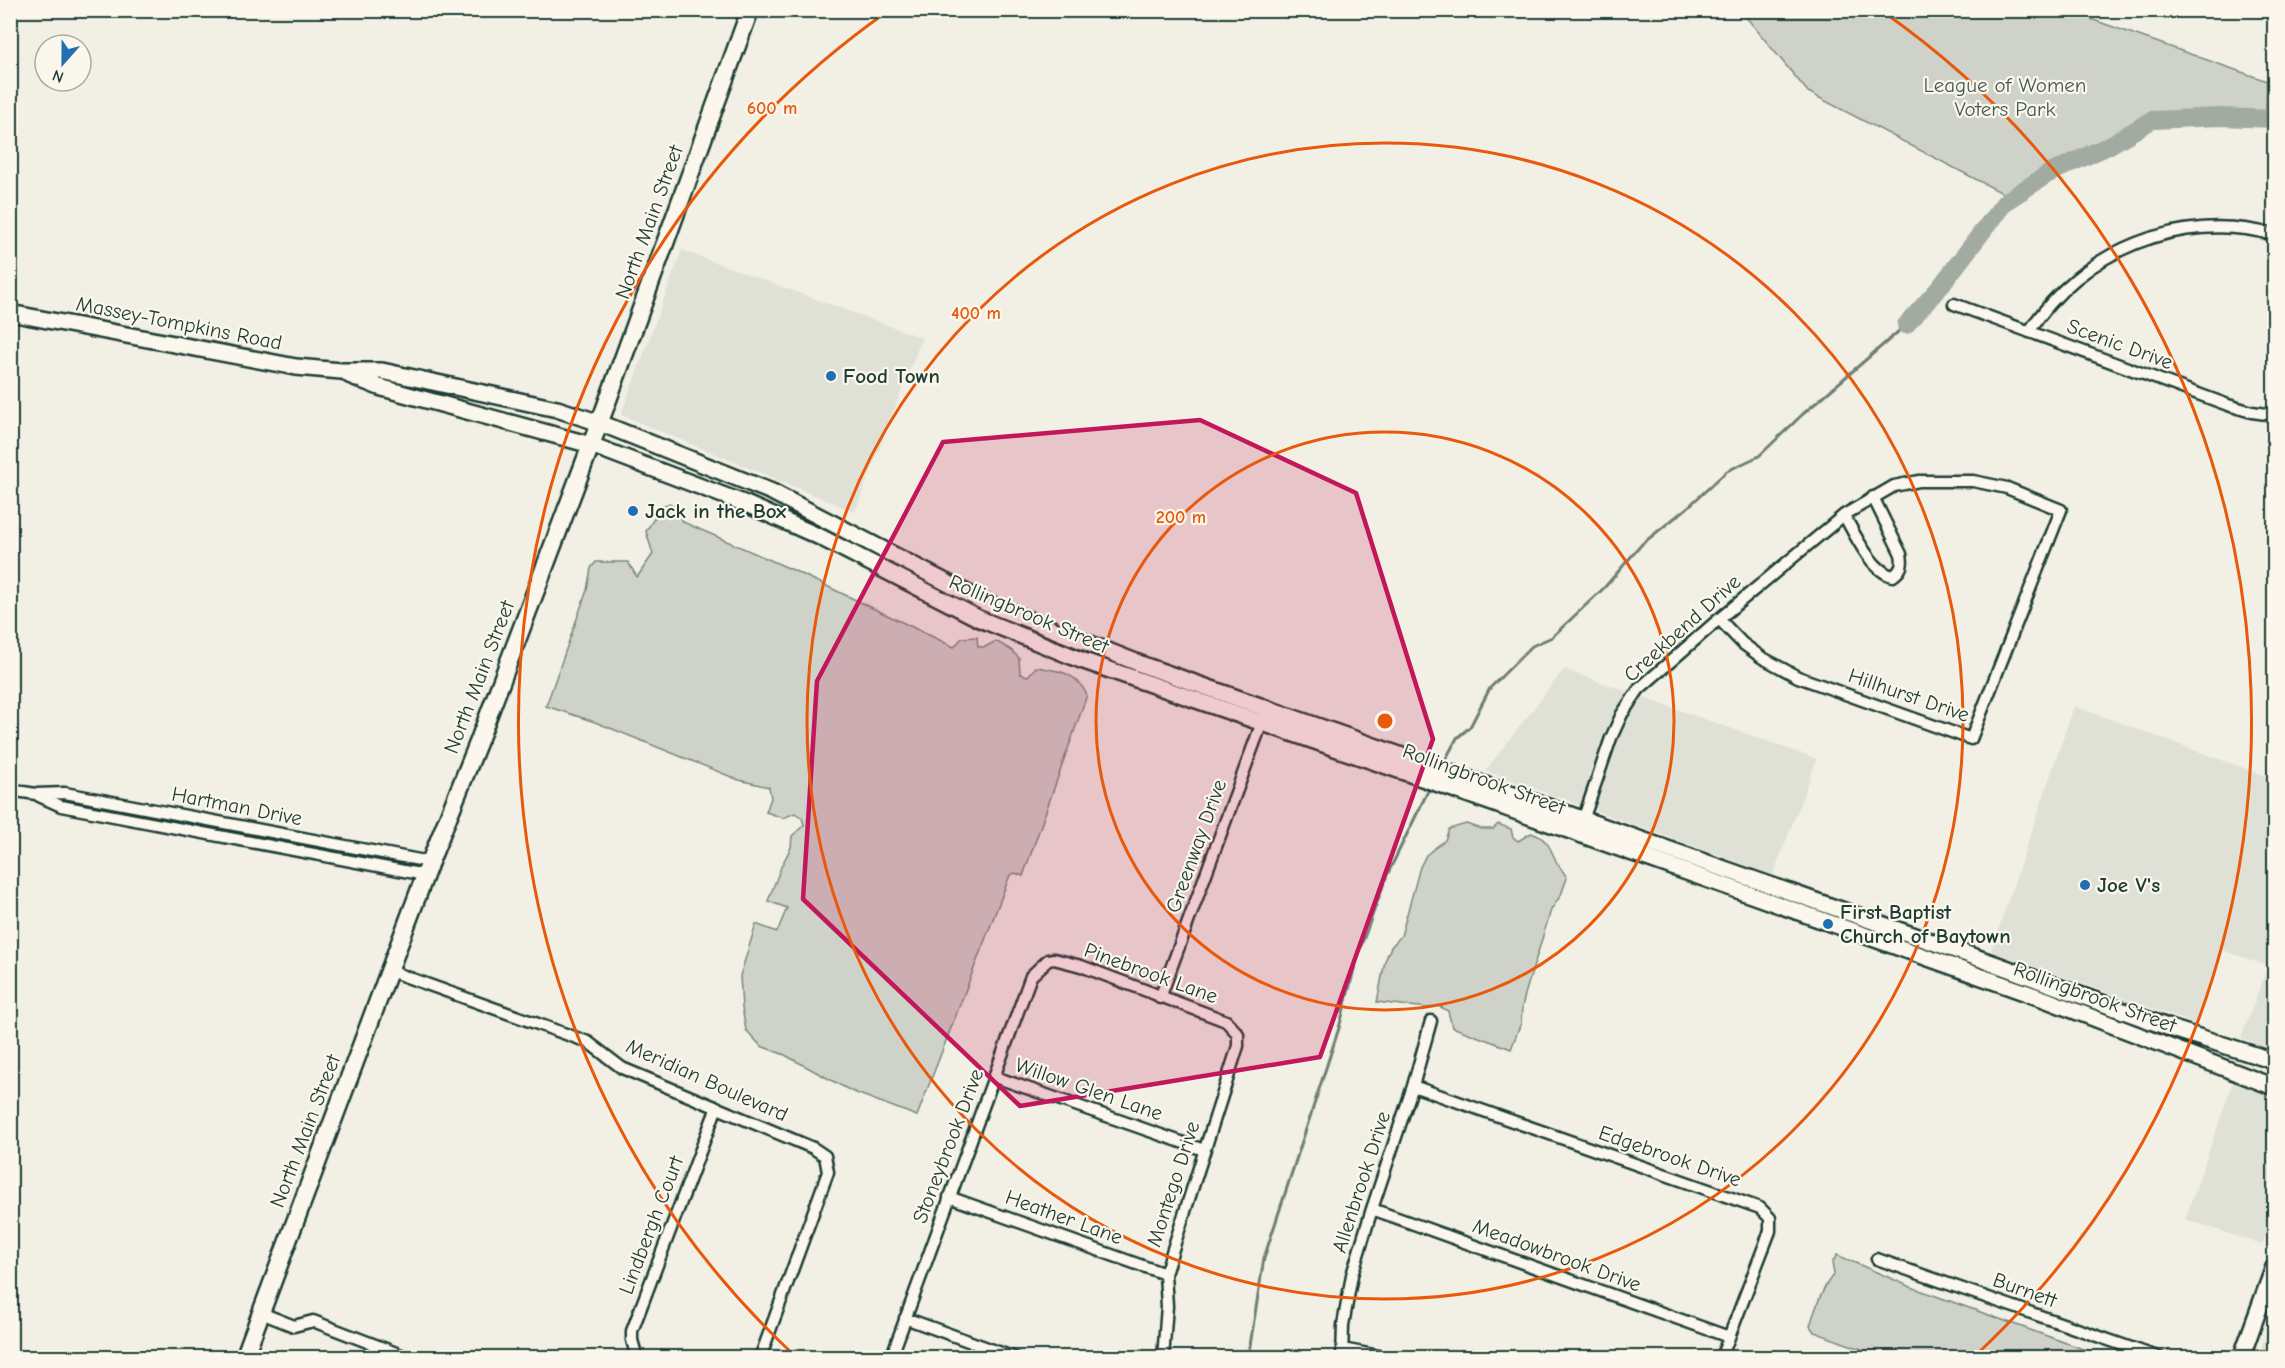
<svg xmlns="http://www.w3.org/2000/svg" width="2285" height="1368" viewBox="0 0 2285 1368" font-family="'Comic Neue',sans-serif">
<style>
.built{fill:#e0e1d6}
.green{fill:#cfd2c8;stroke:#77887e;stroke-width:1.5}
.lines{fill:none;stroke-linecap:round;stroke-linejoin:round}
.stream{stroke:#6e7f75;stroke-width:3}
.river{stroke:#a2aba1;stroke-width:18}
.minor-casing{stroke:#1f3d34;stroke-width:15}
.secondary-casing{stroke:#1f3d34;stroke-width:20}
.primary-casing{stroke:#1f3d34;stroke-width:21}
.minor{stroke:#fbf7ec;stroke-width:10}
.secondary{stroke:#fbf7ec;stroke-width:15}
.primary{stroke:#fbf7ec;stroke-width:16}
.marked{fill:#c2185b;fill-opacity:0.2;stroke:#c2185b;stroke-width:4.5;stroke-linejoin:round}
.ring{fill:none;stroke:#e8590c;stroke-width:3}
.poi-dot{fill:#1f6fb2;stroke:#fbf7ec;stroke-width:2}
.labels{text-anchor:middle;stroke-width:4.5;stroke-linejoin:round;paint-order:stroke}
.park-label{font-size:21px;fill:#425b52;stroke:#fbf7ec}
.street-label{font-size:21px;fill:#1f3d34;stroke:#fbf7ec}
.poi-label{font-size:21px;font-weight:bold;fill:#1f3d34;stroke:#fbf7ec;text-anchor:start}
.centre{fill:#e8590c;stroke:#fbf7ec;stroke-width:3}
.ring-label{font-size:18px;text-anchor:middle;font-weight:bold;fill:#e8590c;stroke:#fbf7ec;stroke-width:4.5;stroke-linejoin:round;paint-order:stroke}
</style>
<rect width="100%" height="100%" fill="#f2f0e5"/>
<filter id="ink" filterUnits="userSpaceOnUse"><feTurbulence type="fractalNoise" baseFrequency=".0167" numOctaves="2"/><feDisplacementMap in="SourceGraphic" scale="12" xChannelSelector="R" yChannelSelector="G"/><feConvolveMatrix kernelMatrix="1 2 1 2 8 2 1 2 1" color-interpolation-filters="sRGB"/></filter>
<g filter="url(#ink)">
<!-- built -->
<path class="built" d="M682,250l240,88 -67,174 -234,-97z
M1564,669l253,90 -44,116 -288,-104z
M2074,706l200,73v271l-33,-12 27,-72 -46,-16 -27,74 -204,-73z
M2233,1082l41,15v114l-12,34 -77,-26z
M2274,1311v46h-16z"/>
<!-- green -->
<path class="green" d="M1741,11h327l199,70 -1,32h-106l-156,81 -196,-102z
M670,503l9,8 4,11 110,48 161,77 8,-9 15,-1 1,10h7l11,-6 15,9 8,8 1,16 8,2 8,-9c24,4 40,5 51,28l-64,181 -8,-3 -5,2 -93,241 -66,-25 -66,-36 -24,-9 -15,-16 -4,-22 -2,-32 16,-52 21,8 10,-24 -19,-7 13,-34 10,-20 1,-11 12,-11 -2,-7 -7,-5 -12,5 -17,-6 5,-14 -2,-11 -30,-7 -144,-58 -49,-16 41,-116 4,-22 5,-6h32l9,15 16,-23 -7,-23 16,-25z
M1466,824l16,5h11l5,-5 13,5 2,8 5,4 13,-8c16,5 19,14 25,28 3,6 8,11 11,17l-6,17 -10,15 -25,81 -4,16 -1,16 -10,26 -59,-22 -4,-16 -9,-5 -12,2 -50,-6 8,-41 6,-14 10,-11 19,-69 6,-12 19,-15 4,-11z
M1837,1255l74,32 194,70h-222l-69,-25 -4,-6c5,-17 12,-39 24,-52l-2,-11z"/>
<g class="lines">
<!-- stream -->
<path class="stream" d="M1442,766l15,-28 13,-11 20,-39 42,-42 20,-9 52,-49 38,-44 45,-36 40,-37 32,-15 44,-42 103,-89
M1248,1358l16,-100 75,-230 19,-74 29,-79 43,-88"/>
<!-- river -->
<path class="river" d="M1906,325l34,-38 65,-85 43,-28 62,-29 42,-25 68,-3 54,2"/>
<!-- minor casing -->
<g class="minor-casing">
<path id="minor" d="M1954,304l274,101 24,7 22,3
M2029,332c51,-81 152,-123 245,-97
M1844,515c10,18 28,57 49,61 9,-6 10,-12 8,-22l-28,-57
M10,790l26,4 29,-1 365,69
M39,796l22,10 364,69
M1581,826l30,-88 11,-24 17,-25 80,-70 125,-104 50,-29 25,-5h54l34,7 54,22 -90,229 -173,-62 -37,-20 -19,-14 -23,-24
M390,971l198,71 34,26 191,80 12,8 3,16 -68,186
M1160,998l104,-281
M995,1077l209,73
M1413,1086l347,122 10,10v13l-49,127
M949,1197l216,77
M1372,1209l357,128
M1877,1259l283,99
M261,1313l33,13 19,-5 96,37
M905,1318l110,40
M1342,1349l48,9
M637,1358l-5,-18v-9l85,-224
M891,1358l140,-382 17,-16 6,-1 27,7 145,55 12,13v12l-73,228 2,32 -4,52
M1342,1358l1,-33 9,-50 20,-66 41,-123 18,-65"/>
</g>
<!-- secondary casing -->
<g class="secondary-casing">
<path id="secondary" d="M10,313l286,54 45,4h41l175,38 43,14 172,69 214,111 160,63 849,298 175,64 104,33
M349,375l30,12 212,58 155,59 74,33 160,82 101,41 355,123 608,216 230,88
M2241,1358l33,-91"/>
</g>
<!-- primary casing -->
<g class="primary-casing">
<path id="primary" d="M244,1358l186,-496 48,-119 127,-335 145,-398"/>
</g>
<!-- minor -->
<use href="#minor" class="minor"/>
<!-- secondary -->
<use href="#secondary" class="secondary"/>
<!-- primary -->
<use href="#primary" class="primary"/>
</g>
</g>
<!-- marked area -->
<path class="marked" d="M1200,420l156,73 77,246 -113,318 -300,49 -217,-207 14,-218 126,-239z"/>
<!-- distance rings -->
<g class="ring">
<circle cx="1385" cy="721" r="289"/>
<circle cx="1385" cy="721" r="578"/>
<path d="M794 1355A867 867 0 0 1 888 11M1882 11A867 867 0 0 1 1976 1355"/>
</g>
<!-- markers -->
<g class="poi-dot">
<circle cx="831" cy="376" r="6"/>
<circle cx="633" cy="511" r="6"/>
<circle cx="2085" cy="885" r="6"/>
<circle cx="1828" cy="924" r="6"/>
</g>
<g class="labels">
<!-- park labels -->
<g class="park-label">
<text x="2005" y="92">League of Women<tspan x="2005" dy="24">Voters Park</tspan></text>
</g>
<!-- street labels -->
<g class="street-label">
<text transform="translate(649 222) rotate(-70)" y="7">North Main Street</text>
<text transform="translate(179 323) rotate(11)" y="7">Massey-Tompkins Road</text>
<text transform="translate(2120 344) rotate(20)" y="7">Scenic Drive</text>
<text transform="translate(1029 614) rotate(23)" y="7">Rollingbrook Street</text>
<text transform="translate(1682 628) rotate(-42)" y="7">Creekbend Drive</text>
<text transform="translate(479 677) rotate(-69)" y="7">North Main Street</text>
<text transform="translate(1909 695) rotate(19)" y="7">Hillhurst Drive</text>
<text transform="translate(1484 779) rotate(20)" y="7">Rollingbrook Street</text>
<text transform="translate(237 806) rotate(11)" y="7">Hartman Drive</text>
<text transform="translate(1196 846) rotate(-70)" y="7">Greenway Drive</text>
<text transform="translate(1151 973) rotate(20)" y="7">Pinebrook Lane</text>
<text transform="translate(2095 997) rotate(20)" y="7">Rollingbrook Street</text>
<text transform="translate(707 1080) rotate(24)" y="7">Meridian Boulevard</text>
<text transform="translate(1089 1089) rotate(19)" y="7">Willow Glen Lane</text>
<text transform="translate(305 1131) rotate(-69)" y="7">North Main Street</text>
<text transform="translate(948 1146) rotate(-69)" y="7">Stoneybrook Drive</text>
<text transform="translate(1670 1156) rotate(19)" y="7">Edgebrook Drive</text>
<text transform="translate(1361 1182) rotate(-72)" y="7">Allenbrook Drive</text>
<text transform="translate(1173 1184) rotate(-72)" y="7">Montego Drive</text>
<text transform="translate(1064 1217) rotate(20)" y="7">Heather Lane</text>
<text transform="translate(651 1225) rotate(-69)" y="7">Lindbergh Court</text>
<text transform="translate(1557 1255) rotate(20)" y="7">Meadowbrook Drive</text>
<text transform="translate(2025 1290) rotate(20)" y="7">Burnett</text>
</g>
<!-- poi labels -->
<g class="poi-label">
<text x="843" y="383">Food Town</text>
<text x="645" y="518">Jack in the Box</text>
<text x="2097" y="892">Joe V's</text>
<text x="1840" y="919">First Baptist<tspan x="1840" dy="24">Church of Baytown</tspan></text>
</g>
</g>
<circle cx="1385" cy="721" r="9" class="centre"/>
<g class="ring-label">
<text x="772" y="114">600 m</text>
<text x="976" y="319">400 m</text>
<text x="1181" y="523">200 m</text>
</g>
<!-- margin -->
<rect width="2285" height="1368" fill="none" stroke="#fbf7ec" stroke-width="36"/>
<rect x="18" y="18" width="2249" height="1332" fill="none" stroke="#1f3d34" stroke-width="2" filter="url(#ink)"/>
<!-- north arrow -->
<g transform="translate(63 63) rotate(201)"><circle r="28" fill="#fbf7ec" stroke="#a3ada2" stroke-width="1.5"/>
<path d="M0-4.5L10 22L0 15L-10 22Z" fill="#1f6fb2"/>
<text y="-9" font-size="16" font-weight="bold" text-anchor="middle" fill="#1f3d34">N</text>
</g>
</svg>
